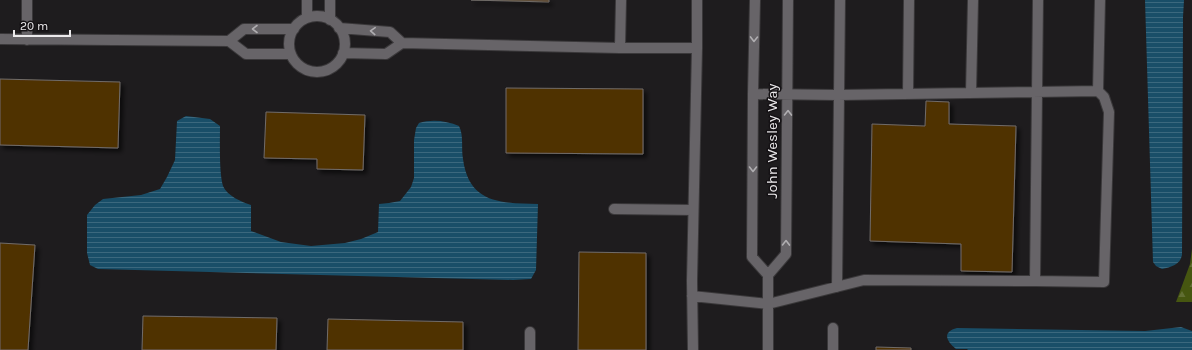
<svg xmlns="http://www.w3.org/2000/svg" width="1192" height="350" viewBox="0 0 1192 350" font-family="Karla,sans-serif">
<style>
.forest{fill:url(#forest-firs)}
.water{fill:url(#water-rules)}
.building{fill:#503006;stroke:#706c69;filter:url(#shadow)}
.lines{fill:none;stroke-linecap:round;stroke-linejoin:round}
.lane-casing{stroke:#3a383a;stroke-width:12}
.lane{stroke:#676468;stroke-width:10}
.oneway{stroke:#b0aeb1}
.labels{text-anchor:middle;stroke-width:3;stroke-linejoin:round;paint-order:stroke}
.street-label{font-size:15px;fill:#eceaec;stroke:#151215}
</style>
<defs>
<pattern id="forest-firs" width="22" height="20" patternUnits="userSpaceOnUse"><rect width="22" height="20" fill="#465610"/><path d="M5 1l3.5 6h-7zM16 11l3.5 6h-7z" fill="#616e33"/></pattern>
<pattern id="water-rules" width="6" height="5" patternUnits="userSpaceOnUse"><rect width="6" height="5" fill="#194e68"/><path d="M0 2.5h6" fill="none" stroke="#3b687e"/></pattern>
<filter id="shadow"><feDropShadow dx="3.5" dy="3.5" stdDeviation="2" flood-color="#0009"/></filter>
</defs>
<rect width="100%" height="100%" fill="#1e1c1e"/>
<!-- forest -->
<path class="forest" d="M1192,249v53h-16l14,-38z"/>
<!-- water -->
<path class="water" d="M1145,0h39l-1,17 -1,238c-2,10 -11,12 -20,14l-6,-3 -3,-4z
M186,116l24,3 10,7c0,16 -1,47 3,60 4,10 19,16 28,19v26l30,11 30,4 34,-3 16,-4 17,-7 1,-28 10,-1 11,-2 11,-14 3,-9v-38l2,-12 3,-5c13,-4 28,-2 40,3 5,10 2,22 4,33 6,45 38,44 75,45l-2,66 -5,9 -18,1 -415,-11 -8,-4 -3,-12v-38l8,-10 8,-6 38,-4 19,-6 7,-12 8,-17 2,-39z
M1181,327l11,4v19h-224l-1,-1h-11c-10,-8 -14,-17 1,-21l188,3z"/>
<!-- building -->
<path class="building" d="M471,0h78v2z
M0,79l120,3 -2,66 -118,-3z
M506,88l137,1v65l-137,-1z
M926,101l23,1v22l67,2 -4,146 -51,-1v-27l-91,-3 2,-117 53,2z
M266,112l99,3 -2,55 -46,-1v-10l-53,-1z
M0,243l35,2 -7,105h-28z
M579,252l67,1v97h-68z
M143,316l134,2 -1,32h-134z
M328,319l135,3v28h-136z
M876,347l35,1v2h-35z"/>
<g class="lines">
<!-- lane casing -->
<g class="lane-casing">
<path id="lane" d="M27,0v40
M307,0v18
M755,0l-2,94 -1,163 16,18
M289 44a28 28 0 1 1 56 0a28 28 0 1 1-56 0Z
M330,20v-20
M339,28l51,4 12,11
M0,39l229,2
M620,48l1,-48
M697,48v-48
M343,53l43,1 16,-11 218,5h77l-5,233 1,69
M291,54h-45l-17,-13 15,-12h50
M971,93l2,-93
M753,94l85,1 260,-4
M908,94l1,-94
M614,209l79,1
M1035,281l69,1 5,-170 -5,-15 -6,-6 2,-91
M837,287l3,-287
M692,296l76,8 96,-24 171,1 3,-281
M833,328v22
M530,350v-18
M768,350v-75l18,-21 2,-254"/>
</g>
<!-- lane -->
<use href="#lane" class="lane"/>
</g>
<!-- one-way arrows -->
<defs><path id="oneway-chevron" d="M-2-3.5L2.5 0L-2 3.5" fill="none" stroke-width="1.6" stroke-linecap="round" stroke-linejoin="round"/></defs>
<g class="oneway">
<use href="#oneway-chevron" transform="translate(255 29) rotate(180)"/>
<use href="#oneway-chevron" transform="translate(373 31) rotate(-177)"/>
<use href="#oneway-chevron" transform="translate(754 39) rotate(91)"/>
<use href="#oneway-chevron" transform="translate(788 113) rotate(-89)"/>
<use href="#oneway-chevron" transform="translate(753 169) rotate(90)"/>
<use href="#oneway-chevron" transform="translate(786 243) rotate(-89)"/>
</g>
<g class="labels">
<!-- street labels -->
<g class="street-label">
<text transform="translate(772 141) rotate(-90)" y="5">John Wesley Way</text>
</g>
</g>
<!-- scale -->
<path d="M14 30v6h56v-6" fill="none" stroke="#eceaec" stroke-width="2"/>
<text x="20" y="30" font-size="12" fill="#eceaec" stroke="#151215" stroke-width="3" paint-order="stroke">20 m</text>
</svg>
